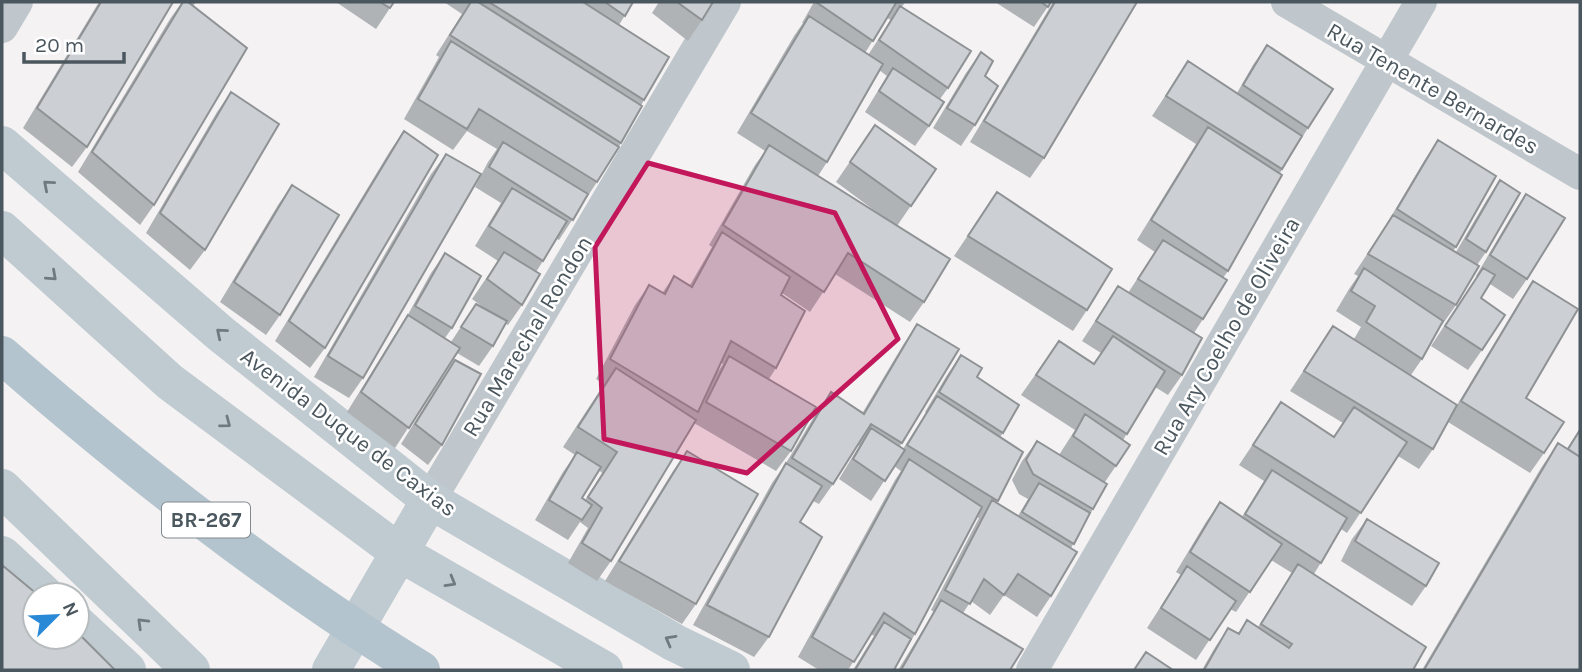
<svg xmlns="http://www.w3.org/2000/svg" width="1582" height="672" viewBox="0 0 1582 672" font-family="Karla,sans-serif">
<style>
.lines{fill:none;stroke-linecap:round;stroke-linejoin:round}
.street{stroke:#bfc7cd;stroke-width:32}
.secondary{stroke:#bfcad1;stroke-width:38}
.primary{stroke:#b4c4ce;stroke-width:38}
.wall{fill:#afb3b6;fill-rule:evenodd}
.building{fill:#ccd0d4;stroke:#8f9294;stroke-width:2}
.oneway{stroke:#6e7a80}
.marked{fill:#c2185b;fill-opacity:0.2;stroke:#c2185b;stroke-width:5;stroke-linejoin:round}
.labels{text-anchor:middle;stroke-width:5;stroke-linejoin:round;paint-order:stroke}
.shield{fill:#fff;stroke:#81898e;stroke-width:2}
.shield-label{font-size:21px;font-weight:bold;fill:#4b575e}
.street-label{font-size:23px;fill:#4b575e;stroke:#fff}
</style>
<rect width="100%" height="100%" fill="#f4f2f2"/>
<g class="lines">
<!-- street -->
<path class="street" d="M1287,2l293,172
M2,27l15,-25
M430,500l295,-498
M1032,670l389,-668"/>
<!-- secondary -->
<path class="secondary" d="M2,145l219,189 209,166 245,143 56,27
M2,230l168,152 230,171 204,117
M2,488l189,182
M2,555l43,40
M77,624l50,46
M331,670l99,-170"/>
<!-- primary -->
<path class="primary" d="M2,355c131,114 270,224 419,315"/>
</g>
<!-- wall -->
<path class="wall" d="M99,2h74l-86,145 -15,20 -49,-39z
M182,2h14l-3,4 -39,199 -14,20 -62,-53 92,-153z
M336,2h58l-18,27z
M444,2h139l2,1v-1h48l-14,23 25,75 -23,43 -24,39 -38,58 -2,-1 -21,33 -14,33 -14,20 -2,-1 -13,22 -14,20 -22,-13 -62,95 -48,-36 47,-76 12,-18 25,-45 14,-20 7,75 -7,10 6,4 25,-38 11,6 -15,-11 26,-38 -23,-15 26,-43 -26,-16 13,-25 9,-13 -30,-18 -14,19 -49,-31 35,-62 -3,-2 26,-41z
M659,2h54l-11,18 -14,21 -36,-28z
M814,2h91l-3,5 46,81 -8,11 -11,27 -14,20 -50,-34 22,-36 -8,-6 -52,92 -9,14 72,46 -54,-40 39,-57 61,44 -39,57 27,76 -14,20 -75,-48 -25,38 -28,-19 -6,75 -7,11 22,72 -15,20 -82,-48 -83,138 -14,20 -29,-18 20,-35 -8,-6 -12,18 -33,-20 28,-48 12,-17 -12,-8 41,-63 -8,-5 39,-74 14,-20 14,7 11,-16 16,9 22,-38 -3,-2 46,-80 10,-14 -28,-18 57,-97 9,-13h-1zM887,18l4,2 -23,35 -3,-2zM721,363l2,1 -8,12zM599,470l3,3 -17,27 -3,-2z
M995,2h56l-17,25z
M1053,2h84l-93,156 -14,20 -60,-36z
M1267,45l41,83 -28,45 -52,98 -5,7 -20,41 -9,14 -12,42 -14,20 -13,-8 -32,53 7,5 -25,37 -12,27 -22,39 -20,48 -14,21 -33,-22 -14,20 -19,-14 -8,12 47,57h-112l36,-58 -3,-2 48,-92 -2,-1 -62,117 -21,36h-41l21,-34 -3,-2 -23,36h-29l-21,-13 97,-177 6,-9 -7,-5 -23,35 -32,-22 20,-33 -1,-1 -25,39 -14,20 -6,-3 -13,21 -31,115 -15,20 -61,-32 79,-142 14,-20 31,-51 14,-20 32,20 40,-67 14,-21 42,25 -59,97 3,3 23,-36 -1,-1 22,-37 14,-20 16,22 26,56 -3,4 23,15 -27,51 22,13 10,-17 -9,-5 -7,-14 10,-19 15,-20 22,14 16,-25 -54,-35 38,-54 35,22 7,-10 -19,-12 36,-55 10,7 27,-41 -18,-12 59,-96 -44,-28 36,-55 49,32 16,-28z
M981,52l4,24 -10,49 -14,21 -28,-18 33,-55z
M231,92l-26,158 -15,20 -44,-37 71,-121z
M404,131l-79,217 -15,20 -35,-27 115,-190z
M1438,140l18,107 -3,4 3,1 30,-51 14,-21 -14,72 -9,13 -21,40 -14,20 -1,-1 -19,35 -11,16 46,30 62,-103 14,-21 -7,117 18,55 -14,20 -82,-51 -15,27 -14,20 -21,-13 -51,77 -6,-4 -27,45 99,96h-211l12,-21 14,-21 10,5 9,-13 11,7 34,-54 -21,-13 -35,52 -6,-3 -34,51 -49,-32 34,-53 -5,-3 30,-50 14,-20 22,15 22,-36 -25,-16 42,-63 53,35 9,-14 -53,-32 43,-65 21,13 7,-12 -25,-16 13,-22 9,-13 -4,-2 29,-44 41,-69z
M446,154l-83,224 -14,20 -35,-21 117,-203z
M292,185l-12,130 -14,20 -46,-33 58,-97z
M997,192l90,118 -14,21 -119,-75z
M1526,194l1,85 -14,20 -23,-15 -9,14 1,52 -14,20 -37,-24 46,-70h-1l36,-61z
M455,360l-13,85 -14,20 -27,-21 40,-64z
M1580,428v242h-158l119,-202 17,-25 9,6z
M687,451l9,153 -14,20 -77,-43 68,-110z
M1367,519l59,67 -14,20 -71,-45 11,-22z"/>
<!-- building -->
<path class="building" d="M101,2h72l-86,145 -50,-39z
M183,2h5l59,46 -93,157 -62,-53z
M380,2h14l-4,6z
M471,2h7l164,104 -21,37 -171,-108z
M489,2h94l86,55 -25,43z
M605,2h28l-8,14z
M677,2h36l-11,18z
M816,2h78l2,1 -23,38z
M1041,2h10l-3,5z
M1055,2h82l-93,156 -60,-37z
M900,6l71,45 -23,37 -69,-48z
M809,16l74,48 -56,98 -76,-49z
M451,41l168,106 -22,35 -118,-73 -12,20 -49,-30z
M1267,45l66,44 -25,39 -65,-43z
M981,52l12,9 -8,15 13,10 -23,39 -28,-17z
M1188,61l114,75 -20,33 -116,-73z
M893,68l51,34 -15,24 -50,-35z
M231,92l48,32 -74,126 -45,-37z
M875,125l61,44 -25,37 -61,-44z
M1208,127l74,48 -54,96 -77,-51z
M404,131l34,24 -113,193 -36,-27z
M1438,140l58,36 -40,71 -59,-38z
M503,142l85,52 -15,26 -84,-53z
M769,145l181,114 -26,43 -76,-49 -24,39 -101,-67z
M446,154l35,20 -118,204 -35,-22z
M1500,180l20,13 -34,59 -20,-13z
M292,185l47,30 -59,100 -46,-33z
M512,188l55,33 -24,40 -54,-35z
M997,192l115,77 -25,41 -119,-74z
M1526,194l39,24 -38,61 -37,-24z
M1393,215l86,51 -23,39 -88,-51z
M722,232l68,45 -9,18 24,16 -29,57 -45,-27 -33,71 -88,-53 39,-74 16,9 9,-18 18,11z
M1163,240l64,40 -24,39 -65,-40z
M504,252l36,22 -18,31 -35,-26z
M445,253l36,23 -29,52 -37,-22z
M1364,268l79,53 -21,38 -56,-37 9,-16 -24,-15z
M1483,268l12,7 -14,23 24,17 -23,35 -37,-24z
M1533,281l45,28 -52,89 38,24 -20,31 -83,-52z
M1118,286l84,52 -20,37 -86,-54z
M476,304l31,17 -14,25 -32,-19z
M408,315l52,33 -51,80 -48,-36z
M917,324l42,25 -57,94 -31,-19 -38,60 -41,-26 39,-66 33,22z
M1333,326l124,79 -24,44 -129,-78z
M1113,336l52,35 -38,63 -91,-59 23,-34 35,23z
M961,355l21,13 -5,9 42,28 -16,28 -64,-41z
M729,356l87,51 -25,44 -85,-49z
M455,360l26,14 -39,71 -27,-21z
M616,368l80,52 -85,141 -29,-18 20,-35 -14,-11 29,-45 -39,-25z
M937,396l86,56 -25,49 -91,-56z
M1281,402l53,35 20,-30 53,35 -46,71 -108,-68z
M1085,414l45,31 -14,21 -43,-30z
M871,428l34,22 -20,31 -32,-22z
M1580,430v27l-12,-8z
M1037,441l70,43 -14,25 -60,-35 -7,-14z
M1558,443l22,14v213h-156z
M687,451l71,43 -62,110 -77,-43z
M577,452l24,15 -19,31 10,7 -10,15 -33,-20z
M909,459l73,48 -67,127 -31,-21 -30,49 -42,-25z
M786,463l36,23 -22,36 22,15 -53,100 -62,-32z
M1272,470l75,48 -26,45 -76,-49z
M1039,483l51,30 -16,31 -52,-32z
M992,500l85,52 -26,44 -33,-22 -14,21 -20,-16 -14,25 -25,-14z
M1220,502l62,42 -32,48 -60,-40z
M1367,519l72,44 -13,23 -71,-45z
M1298,564l128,83 -13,23h-209l24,-42 11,6 8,-14 42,28 3,-4 -31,-20z
M2,565l36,30h-3v42h42v-5l38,38h-113z
M1187,566l49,35 -26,39 -49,-32z
M941,600l82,49 -13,21h-109z
M884,622l27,17 -17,31h-39z
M1146,652l27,18h-39z"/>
<!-- one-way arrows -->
<defs><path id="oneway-chevron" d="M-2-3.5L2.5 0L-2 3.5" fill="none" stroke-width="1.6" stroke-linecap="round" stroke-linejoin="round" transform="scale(1.75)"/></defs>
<g class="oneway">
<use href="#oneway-chevron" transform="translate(48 185) rotate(-139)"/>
<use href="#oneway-chevron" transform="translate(52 276) rotate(42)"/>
<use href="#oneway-chevron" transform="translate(221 333) rotate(-140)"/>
<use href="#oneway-chevron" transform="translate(226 423) rotate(37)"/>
<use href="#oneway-chevron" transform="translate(451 582) rotate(30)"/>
<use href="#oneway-chevron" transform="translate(142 623) rotate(-136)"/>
<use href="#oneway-chevron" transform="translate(670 640) rotate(-151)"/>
</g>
<!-- marked area -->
<path class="marked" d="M648,163l187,50 63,126 -151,134 -143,-34 -9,-192z"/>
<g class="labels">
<!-- shield labels -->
<rect class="shield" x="162" y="502.5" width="88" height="35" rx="5"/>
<g class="shield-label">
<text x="206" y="527">BR-267</text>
</g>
<!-- street labels -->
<g class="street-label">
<text transform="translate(1433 88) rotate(30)" y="8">Rua Tenente Bernardes</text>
<text transform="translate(527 336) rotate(-59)" y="8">Rua Marechal Rondon</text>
<text transform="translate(1226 336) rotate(-60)" y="8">Rua Ary Coelho de Oliveira</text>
<text transform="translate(349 432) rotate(37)" y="8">Avenida Duque de Caxias</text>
</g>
</g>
<!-- border -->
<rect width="1582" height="672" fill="none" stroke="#4b575e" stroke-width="7"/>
<!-- north arrow -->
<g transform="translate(56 616) rotate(66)"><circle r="33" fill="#ffffff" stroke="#b7bcbf" stroke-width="2"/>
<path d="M0-5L12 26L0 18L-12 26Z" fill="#2989d7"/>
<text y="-10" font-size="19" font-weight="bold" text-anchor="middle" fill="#4b575e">N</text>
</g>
<!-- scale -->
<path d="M24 52v10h100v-10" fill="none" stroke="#4b575e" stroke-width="3.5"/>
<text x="35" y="52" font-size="21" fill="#4b575e" stroke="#ffffff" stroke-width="5" paint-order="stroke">20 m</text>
</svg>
